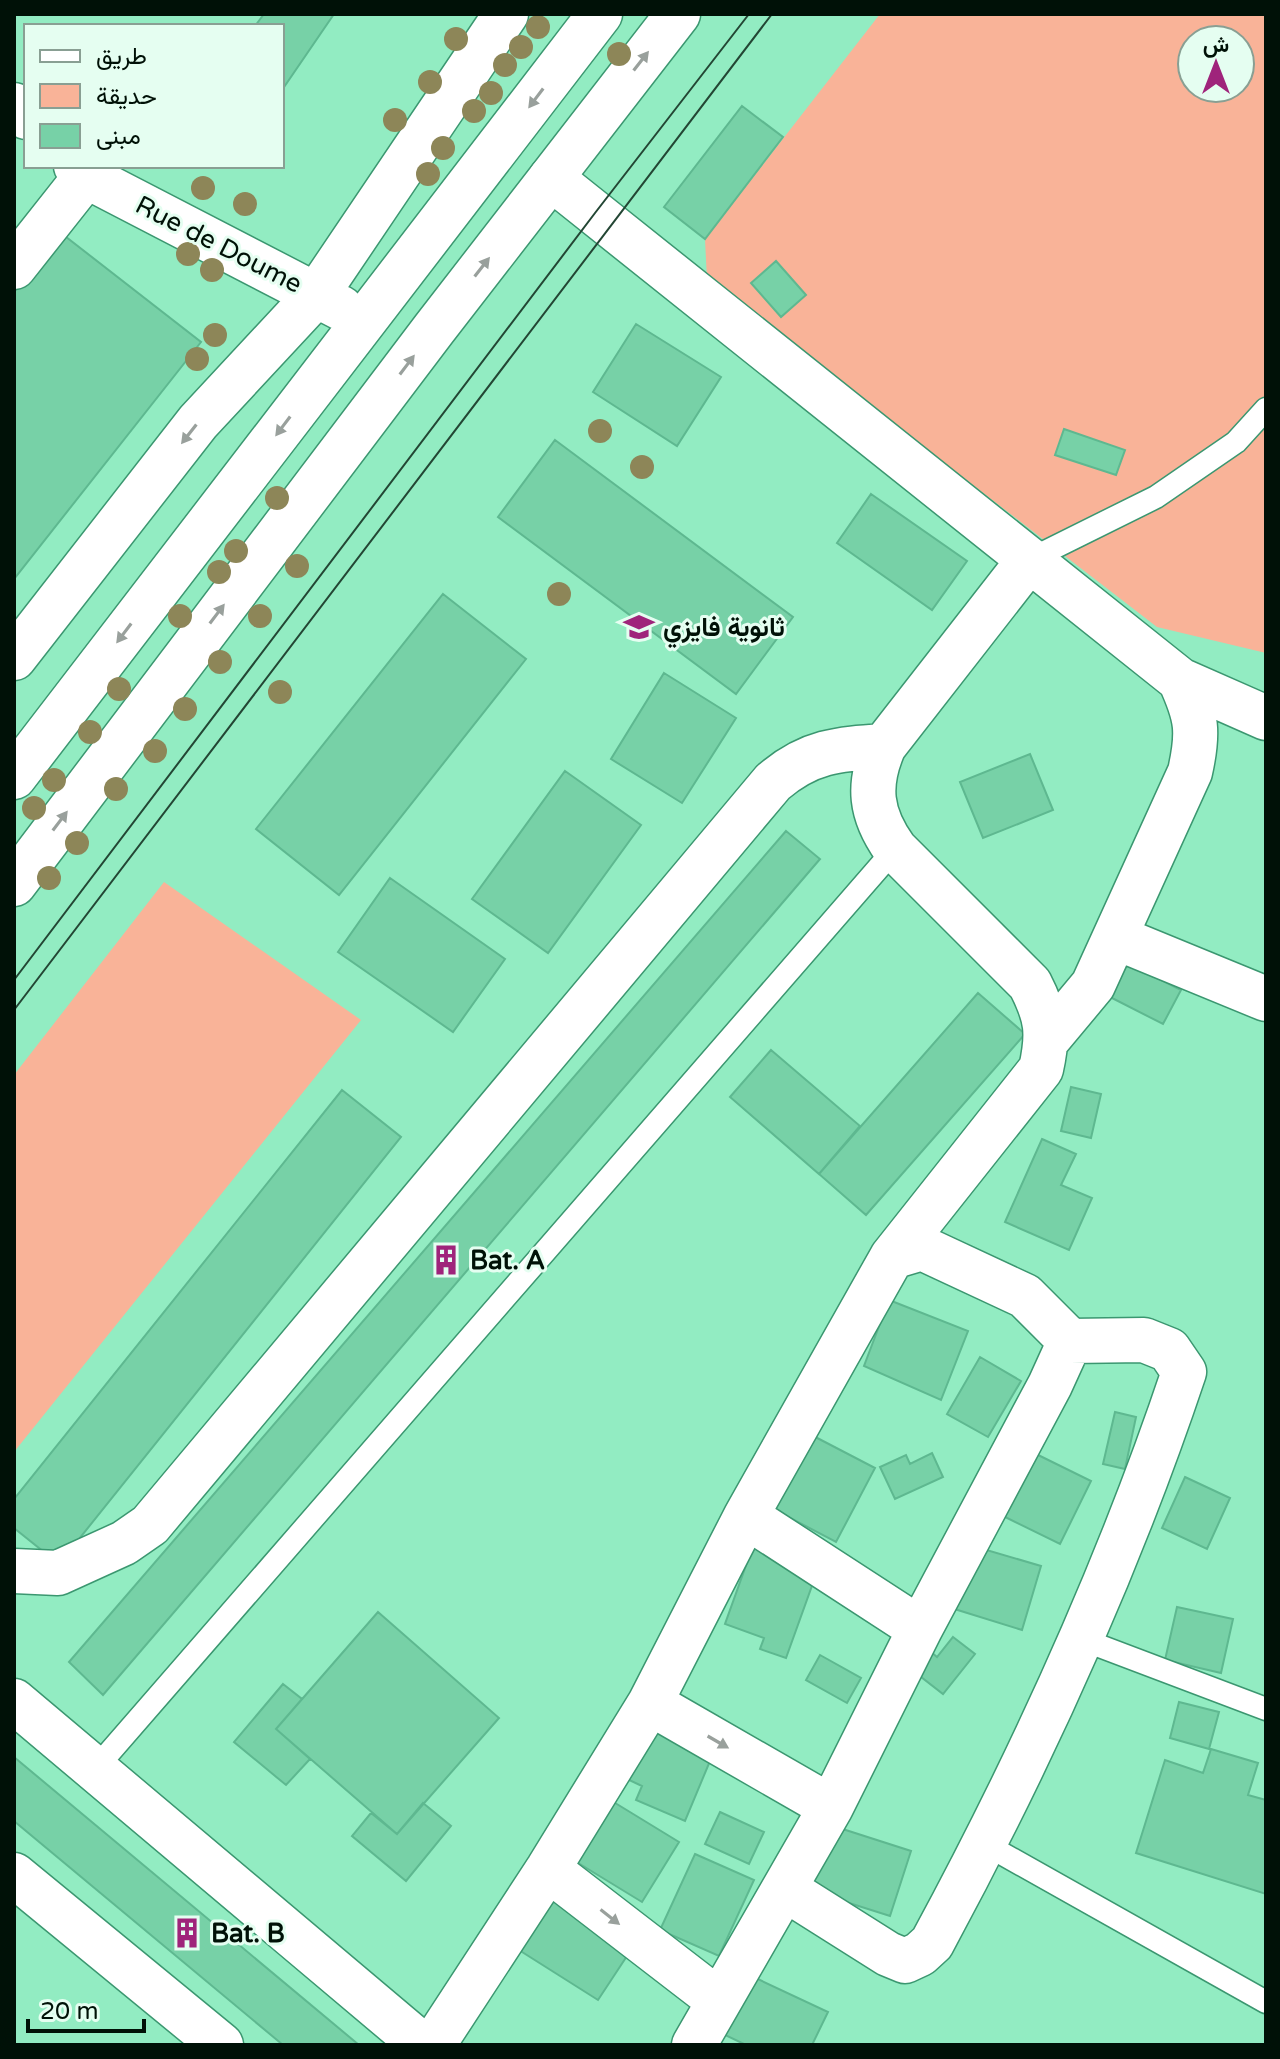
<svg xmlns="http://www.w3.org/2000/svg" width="1280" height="2059" viewBox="0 0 1280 2059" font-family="'Varela Round',Vazirmatn,sans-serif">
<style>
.green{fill:#f9b398;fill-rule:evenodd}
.building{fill:#77d1a7;stroke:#5eb890;stroke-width:2}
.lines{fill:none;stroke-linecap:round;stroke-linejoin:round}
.lane-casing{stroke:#3b9770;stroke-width:25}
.street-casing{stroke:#3b9770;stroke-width:47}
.primary-casing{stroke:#3b9770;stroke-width:47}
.lane{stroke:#fff;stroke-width:22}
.street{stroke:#fff;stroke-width:44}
.primary{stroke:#fff;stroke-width:44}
.tram{stroke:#234634;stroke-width:2}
.tree{fill:#8d8658}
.oneway{fill:#99a09c}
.labels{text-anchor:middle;stroke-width:6;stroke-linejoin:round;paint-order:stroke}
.street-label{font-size:26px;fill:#001107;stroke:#e5fef1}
.poi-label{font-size:26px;font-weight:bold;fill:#001107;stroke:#e5fef1;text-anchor:start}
</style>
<rect width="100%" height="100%" fill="#92ecc2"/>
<!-- green -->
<path class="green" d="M880,14h386v639l-109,-26 -450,-347 -2,-41zM1192,40h48v48h-48z
M164,882l197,138 -347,432v-377z"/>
<!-- building -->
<path class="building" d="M264,14h70l-52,76v-64h-27z
M742,106l41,31 -78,102 -41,-32z
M61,233l140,109 -187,237v-287z
M776,261l30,34 -25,22 -30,-34z
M636,324l85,53 -44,69 -84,-54z
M1064,429l61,21 -9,25 -61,-20z
M555,440l238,177 -57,77 -238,-177z
M871,494l96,67 -35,49 -95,-67z
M443,594l83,65 -187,236 -83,-66z
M664,673l72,45 -54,85 -71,-44z
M1030,754l23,56 -70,28 -23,-56z
M565,771l76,54 -93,128 -76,-54z
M786,831l34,28 -717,836 -34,-33z
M390,878l115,81 -52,73 -115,-80z
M1128,963l53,27 -18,34 -53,-27z
M978,993l47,41 -159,181 -47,-41z
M771,1050l89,76 -41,48 -89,-77z
M1071,1087l30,7 -10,44 -30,-7z
M342,1090l59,47 -342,427 -45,-36v-29z
M1042,1139l34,15 -15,31 31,13 -23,52 -64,-28z
M889,1300l79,31 -27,69 -77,-34z
M980,1357l41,24 -33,56 -41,-23z
M1115,1412l21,5 -11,52 -22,-5z
M798,1428l77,40 -39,74 -76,-40z
M1030,1451l61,30 -31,63 -61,-30z
M932,1453l11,24 -48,22 -15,-32 26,-12 4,9z
M1185,1477l45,21 -23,51 -45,-21z
M966,1544l75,22 -19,64 -74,-23z
M753,1546l65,23 -32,89 -26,-9 4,-11 -39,-14z
M1177,1607l56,12 -12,54 -56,-13z
M378,1612l121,106 -102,116 -121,-105z
M953,1637l22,17 -32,40 -36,-28 16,-21 14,12z
M820,1655l41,23 -14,25 -41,-23z
M283,1684l19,15 -26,30 34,30 -24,26 -52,-43z
M1179,1702l40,10 -10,37 -39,-11z
M651,1722l64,27 -30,72 -49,-21 6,-14 -15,-7z
M1211,1749l47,14 -10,32 18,5v94l-130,-41 29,-93 38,13z
M14,1757l345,288h-76l-269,-224z
M607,1798l72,44 -37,60 -72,-44z
M423,1803l28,23 -45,55 -54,-45 19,-23 26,21z
M720,1812l44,20 -15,32 -44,-20z
M827,1824l84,27 -21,65 -85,-27z
M695,1854l59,26 -35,76 -59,-26z
M548,1885l81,68 -31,47 -87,-55z
M747,1974l81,38 -16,33h-66l-27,-13z"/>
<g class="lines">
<!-- lane casing -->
<g class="lane-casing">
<path id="lane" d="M1029,560l127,-63 80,-55 30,-33
M1081,1639l185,70
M95,1769l800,-920
M985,1844l281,158"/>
</g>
<!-- street casing -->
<g class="street-casing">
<path id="street" d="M14,105l12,12
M76,166l10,10 255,132
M551,178l629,502c17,37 19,52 10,92l-97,213 -45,54
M14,267l72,-91
M14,658l184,-236 119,-128 189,-280
M1180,680l86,38
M1115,937l151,62
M746,1516l174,113
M14,1571l44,2 66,-30 26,-18 623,-743c36,-31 65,-33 111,-36
M14,1701l408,344
M650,1703l181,104
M548,1869l170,131
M14,1875l207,170
M785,1889l103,65 17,7 15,-7 12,-11c99,-183 186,-374 252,-571l-15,-22 -25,-10 -74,1
M433,2045l115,-176 102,-166 96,-187 146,-259 149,-188c8,-36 6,-52 -11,-85l-135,-135c-25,-35 -28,-64 -11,-103l145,-186
M694,2045l137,-238 89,-178 130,-244 20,-44 -45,-45 -103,-48 -30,9"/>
</g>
<!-- primary casing -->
<g class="primary-casing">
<path id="primary" d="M14,777l586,-763
M14,884l420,-555 244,-315"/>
</g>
<!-- lane -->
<use href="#lane" class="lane"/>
<!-- street -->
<use href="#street" class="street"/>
<!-- primary -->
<use href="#primary" class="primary"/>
<!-- tram -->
<path class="tram" d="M14,980l581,-767 154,-199
M14,1010l758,-996"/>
</g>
<!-- trees -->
<g class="tree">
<circle cx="538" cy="27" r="12"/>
<circle cx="456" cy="39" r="12"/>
<circle cx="521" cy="47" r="12"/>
<circle cx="619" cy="54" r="12"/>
<circle cx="505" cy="65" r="12"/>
<circle cx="430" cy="82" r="12"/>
<circle cx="491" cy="93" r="12"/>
<circle cx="474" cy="111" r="12"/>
<circle cx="395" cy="120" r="12"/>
<circle cx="443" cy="148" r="12"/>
<circle cx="428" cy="174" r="12"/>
<circle cx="203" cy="188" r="12"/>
<circle cx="245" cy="204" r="12"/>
<circle cx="188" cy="254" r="12"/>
<circle cx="212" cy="270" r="12"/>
<circle cx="215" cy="335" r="12"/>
<circle cx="197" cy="359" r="12"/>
<circle cx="600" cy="431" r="12"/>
<circle cx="642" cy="467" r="12"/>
<circle cx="277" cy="498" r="12"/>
<circle cx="236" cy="551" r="12"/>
<circle cx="297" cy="566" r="12"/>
<circle cx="219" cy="572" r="12"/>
<circle cx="559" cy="594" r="12"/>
<circle cx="180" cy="616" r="12"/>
<circle cx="260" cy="616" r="12"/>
<circle cx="220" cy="662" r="12"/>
<circle cx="119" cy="689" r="12"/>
<circle cx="280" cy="692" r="12"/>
<circle cx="185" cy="709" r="12"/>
<circle cx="90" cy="732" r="12"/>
<circle cx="155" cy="751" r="12"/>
<circle cx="54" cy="780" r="12"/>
<circle cx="116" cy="789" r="12"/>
<circle cx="34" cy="808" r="12"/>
<circle cx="77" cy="843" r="12"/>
<circle cx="49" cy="878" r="12"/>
</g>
<!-- one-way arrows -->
<defs><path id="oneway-solid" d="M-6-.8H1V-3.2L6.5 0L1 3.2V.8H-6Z" transform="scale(2)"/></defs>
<g class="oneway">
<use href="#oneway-solid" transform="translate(641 61) rotate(-52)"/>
<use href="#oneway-solid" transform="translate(536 98) rotate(127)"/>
<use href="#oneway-solid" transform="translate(482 267) rotate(-52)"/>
<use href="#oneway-solid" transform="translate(407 365) rotate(-53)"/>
<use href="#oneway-solid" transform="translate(283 426) rotate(127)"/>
<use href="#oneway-solid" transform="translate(189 434) rotate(128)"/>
<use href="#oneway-solid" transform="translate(217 614) rotate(-53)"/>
<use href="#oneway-solid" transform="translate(124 633) rotate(127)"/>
<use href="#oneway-solid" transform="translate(60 821) rotate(-53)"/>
<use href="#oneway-solid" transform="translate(718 1742) rotate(30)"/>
<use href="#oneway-solid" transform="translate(610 1917) rotate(38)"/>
</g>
<!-- icons -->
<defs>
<g id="school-bare" transform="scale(2.4)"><path d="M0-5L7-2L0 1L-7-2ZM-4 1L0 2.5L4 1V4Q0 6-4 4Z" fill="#9f247b" stroke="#e5fef1" stroke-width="2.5" paint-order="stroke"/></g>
<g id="building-bare" transform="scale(2.4)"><path d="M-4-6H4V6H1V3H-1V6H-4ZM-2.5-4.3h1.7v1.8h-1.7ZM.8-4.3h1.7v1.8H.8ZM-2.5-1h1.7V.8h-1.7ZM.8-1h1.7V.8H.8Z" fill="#9f247b" stroke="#e5fef1" stroke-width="2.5" paint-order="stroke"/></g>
</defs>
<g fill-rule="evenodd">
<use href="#school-bare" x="639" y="627"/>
<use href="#building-bare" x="446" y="1260"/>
<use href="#building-bare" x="187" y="1933"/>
</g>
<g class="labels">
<!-- street labels -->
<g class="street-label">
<text transform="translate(219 244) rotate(27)" y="9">Rue de Doume</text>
</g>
<!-- poi labels -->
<g class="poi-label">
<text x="663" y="636">ثانوية فايزي</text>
<text x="470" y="1269">Bat. A</text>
<text x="211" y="1942">Bat. B</text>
</g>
</g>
<!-- border -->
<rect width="1280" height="2059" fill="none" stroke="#001107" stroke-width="32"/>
<!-- legend -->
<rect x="24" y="24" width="260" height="144" fill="#e5fef1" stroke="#899f93" stroke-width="2"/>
<rect x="40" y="50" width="40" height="12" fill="#ffffff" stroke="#899f93" stroke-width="2"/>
<text x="96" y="64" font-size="24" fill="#001107">طريق</text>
<rect x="40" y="84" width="40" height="24" fill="#f9b398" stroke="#899f93" stroke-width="2"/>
<text x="96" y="104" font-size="24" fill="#001107">حديقة</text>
<rect x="40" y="124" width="40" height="24" fill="#77d1a7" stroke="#899f93" stroke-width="2"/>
<text x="96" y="144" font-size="24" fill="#001107">مبنى</text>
<!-- north arrow -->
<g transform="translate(1216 64)"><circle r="38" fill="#e5fef1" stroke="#899f93" stroke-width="2"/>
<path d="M0-6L14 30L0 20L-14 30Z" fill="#9f247b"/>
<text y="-12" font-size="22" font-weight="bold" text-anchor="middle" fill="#001107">ش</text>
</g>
<!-- scale -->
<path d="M28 2019v12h116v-12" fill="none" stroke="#001107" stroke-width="4"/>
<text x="40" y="2019" font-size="24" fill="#001107" stroke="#e5fef1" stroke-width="6" paint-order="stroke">20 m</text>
</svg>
